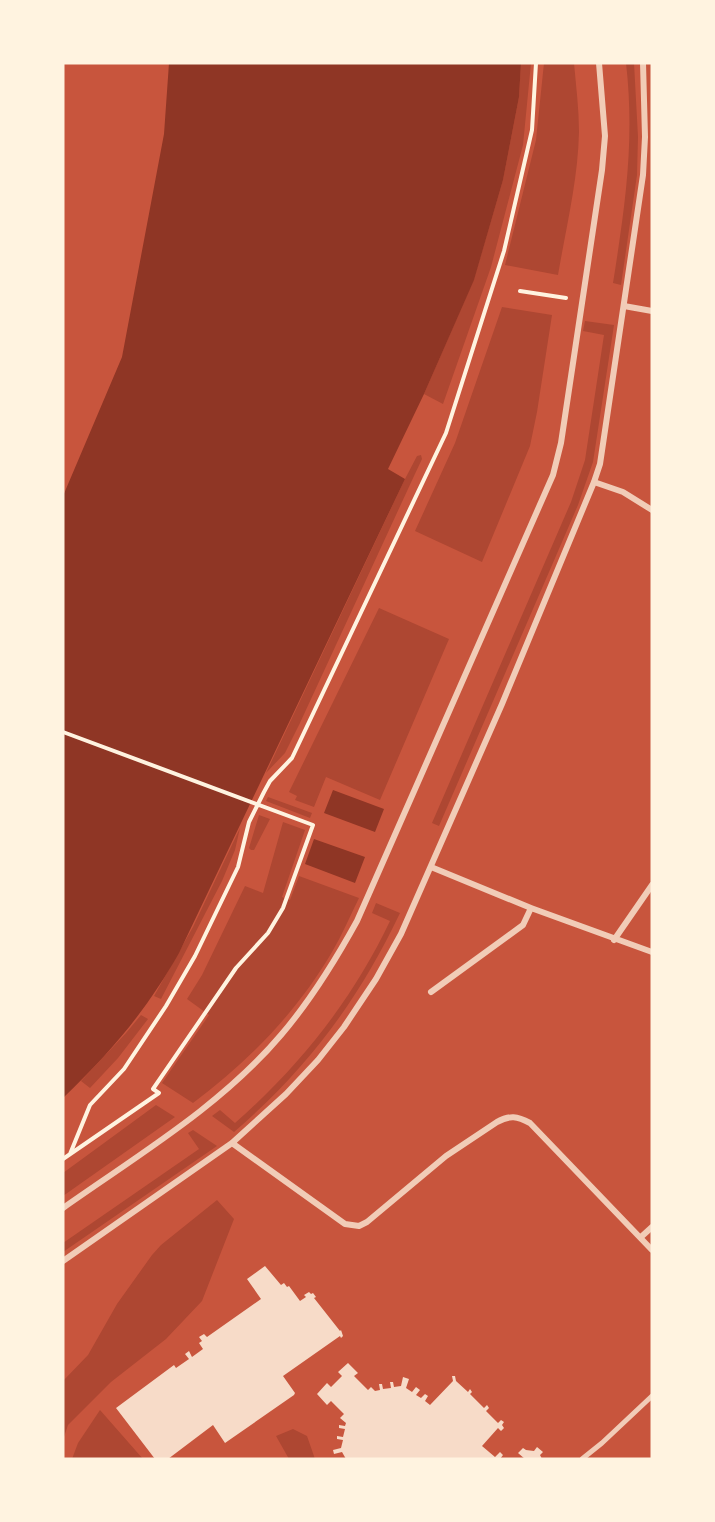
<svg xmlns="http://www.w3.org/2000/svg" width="715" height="1522" viewBox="0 0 715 1522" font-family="Lora,serif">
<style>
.green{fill:#ae4732}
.water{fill:#8f3625}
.building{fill:#f7dbc8}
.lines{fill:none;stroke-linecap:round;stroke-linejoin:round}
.path{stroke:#fff3e0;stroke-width:4}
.pedestrian{stroke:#f1ccb7;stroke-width:5}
.minor{stroke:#f1ccb7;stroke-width:6}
</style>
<rect width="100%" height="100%" fill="#c8553d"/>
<!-- green -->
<path class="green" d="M521,63h10l-8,82 -32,122 -48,137 -19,-10 50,-115 29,-99 16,-83z
M544,63h30c2,23 5,46 5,69 -1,48 -13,96 -21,143l-53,-10 31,-125z
M626,63h8l4,74 -1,38 -16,110 -8,-2c12,-76 22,-142 13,-220z
M502,307l50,8 -15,97 -7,34 -48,116 -67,-31 40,-88z
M585,321l29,4 -21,137 -15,43 -139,321 -7,-3 139,-321 14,-42 19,-125 -21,-4z
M421,455l1,4 -8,17 -115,249 -14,28 -19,20 139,-294 12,-23z
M379,608l70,31 -69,161 -54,-23 -12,30 -19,-7 2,-4 -8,-4z
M268,797l44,16 -2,5 -44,-17z
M259,815l11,4 -16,31h-3l-2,-2z
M283,822l22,8 -23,67 8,3 9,-24 60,22c-9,18 -17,37 -27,54 -35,60 -84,110 -139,151l-31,-20 47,-68 -22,-16 15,-24 43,-89 18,7z
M240,828l-5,22 -13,31 -61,118 -7,-3 39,-69z
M376,903l24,10c-42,88 -92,155 -166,219l-22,-16 8,-6 15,13c65,-57 118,-124 155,-202l-18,-8z
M141,1015l7,4 -30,39 -28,30 -9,-7 45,-48z
M156,1105l19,12 -112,79v-23z
M193,1130l24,16 -154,106v-9l136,-94 -11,-16z
M217,1200l17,19 -32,82 -36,38 -55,43 -43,43 -5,15v-59l25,-26 29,-51 35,-49 9,-10z
M100,1410l43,49h-71l6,-16z
M293,1429l14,7 8,23h-26l-13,-23z"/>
<!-- water -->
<path class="water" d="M169,63h352l-2,34 -16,83 -29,100 -50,114 -36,75 17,10 -226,474c-33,58 -68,99 -116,145v-602l59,-139 42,-223z
M333,790l51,19 -9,23 -51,-19z
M314,839l51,18 -10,26 -50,-19z"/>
<!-- building -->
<path class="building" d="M265,1266l16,19 3,-2 3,4 2,-1 11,15 6,-4 -2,-2 5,-3 2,2 2,-1 3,4 -2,1 26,33 1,-1 2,6 -2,2 -1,-2 -57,40 12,17 -1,2 -69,48 -12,-18 -45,34h-13l-39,-51 58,-43 2,3 13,-9 -4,-5 4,-3 3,6 11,-8 -4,-6 3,-2 -3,-4 5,-3 3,3 54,-38 -14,-20z
M348,1363l10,10 -4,3 14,14 3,-3 4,4 5,-1 -1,-6h3l1,5 8,-1 -1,-6h3l1,5 7,-1 2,-9 6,2 -3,9 6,4 4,-5 4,3 -4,5 5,3 4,-4 3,2 -3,5 5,4 23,-24 -1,-5h3l1,5 12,11 2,-3 2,3 -2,2 14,14 3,-3 2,3 -3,3 12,12 3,-3 3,2 -2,3 2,3 -3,3 -3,-3 -16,18 13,11 5,-5 3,3 -3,4h-154l-4,-7 -8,2 -1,-4 8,-2 2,-8 -6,-1v-3l6,1 2,-8 -6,-1v-3l6,1 1,-3 -6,-5 4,-4 -13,-13 -4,4 -10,-11 10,-11 4,4 11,-11 -4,-4z
M537,1447l6,5 -3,3 2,4h-17l-7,-6 5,-5 3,2 8,1z"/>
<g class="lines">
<!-- path -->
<path class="path" d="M520,291l46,7
M63,732l250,93 -30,83 -15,25 -32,35 -83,121 6,4 -96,66
M70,1154l20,-49 34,-36 42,-63 29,-50 43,-89 11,-45 15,-30 6,-11 22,-23 154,-325 58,-182 28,-121 4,-67"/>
<!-- pedestrian -->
<path class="pedestrian" d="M582,1459l20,-16 50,-47"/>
<!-- minor -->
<path class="minor" d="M624,306l28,5
M594,482l29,10 29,18
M431,867l100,41 121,44
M614,940l38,-55
M431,992l92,-67 8,-17
M232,1143l113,81 14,2 8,-4 79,-66 51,-34c13,-7 20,-6 33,1l122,127
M63,1208c75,-53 158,-102 218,-173 30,-35 54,-74 76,-114l196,-446 8,-32 41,-273 3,-34 -6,-73
M641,1237l11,-10
M63,1261l169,-118 54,-49 32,-34 26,-33 32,-48 25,-45 101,-230 92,-222 6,-18 43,-289 2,-38 -2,-74"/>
</g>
<!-- border -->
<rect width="715" height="1522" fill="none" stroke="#fff3e0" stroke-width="129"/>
</svg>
